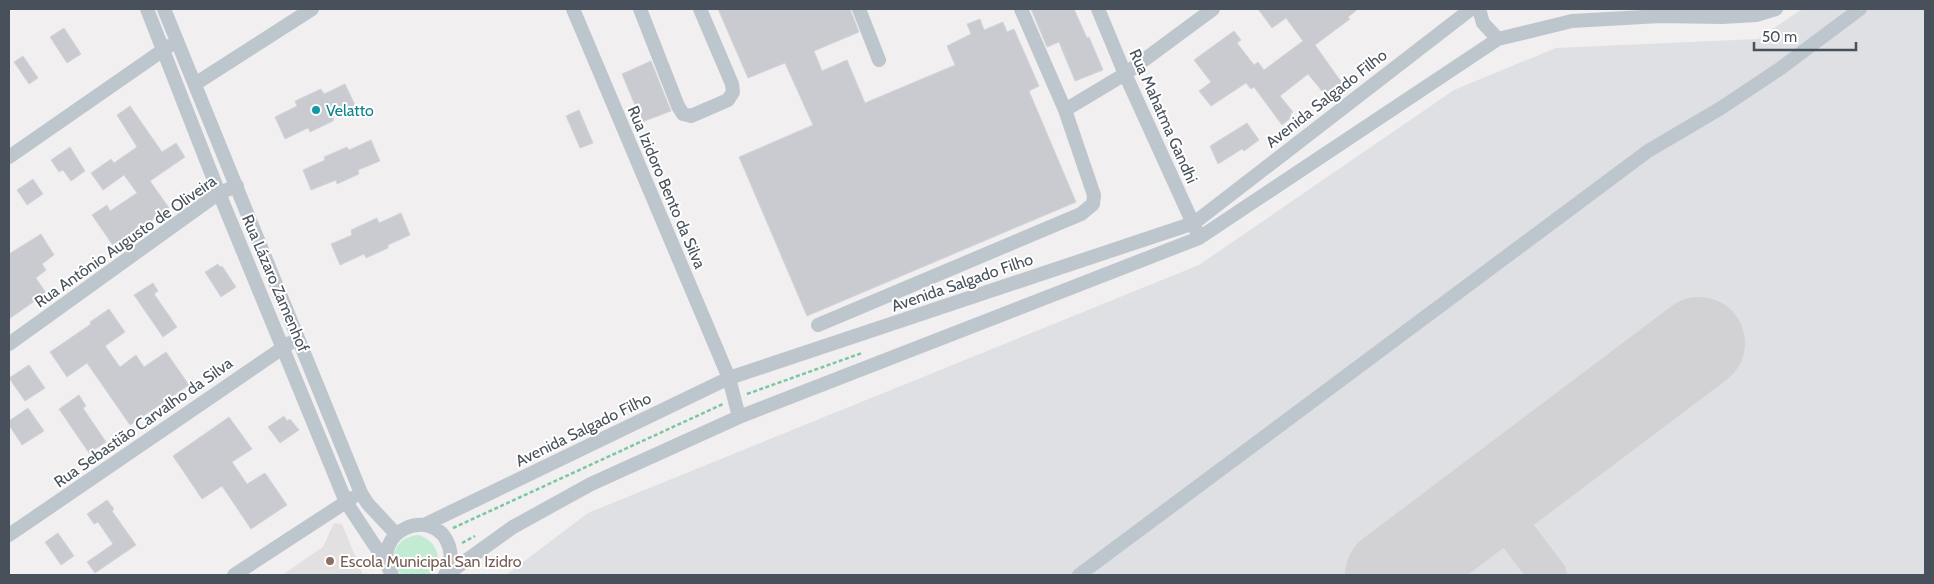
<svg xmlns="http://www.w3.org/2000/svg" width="1934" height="584" viewBox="0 0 1934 584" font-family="Cabin,sans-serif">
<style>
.education{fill:#e2e0e0}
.airport{fill:#dee0e3}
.green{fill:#c1ecd3}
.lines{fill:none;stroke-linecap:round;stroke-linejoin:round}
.taxiway{stroke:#d2d2d4;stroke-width:38}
.runway{stroke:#d2d2d4;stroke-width:92}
.building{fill:#c9cbd1;stroke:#d3d5da}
.path{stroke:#7bc7a5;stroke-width:2.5;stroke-dasharray:4 2.5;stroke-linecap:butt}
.minor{stroke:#bec6cd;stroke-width:14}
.culture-dot{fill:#0f9aa8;stroke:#fff;stroke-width:2}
.education-dot{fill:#8d6e63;stroke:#fff;stroke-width:2}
.labels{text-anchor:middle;stroke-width:4;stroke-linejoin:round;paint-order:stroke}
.street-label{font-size:16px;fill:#48515b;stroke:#fff}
.culture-label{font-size:16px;fill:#0d838f;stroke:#fff;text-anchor:start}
.education-label{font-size:16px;fill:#785e54;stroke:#fff;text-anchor:start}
</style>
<rect width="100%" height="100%" fill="#f1efef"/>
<!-- education -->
<path class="education" d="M334,523l8,1 21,51h-81l41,-28z"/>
<!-- airport -->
<path class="airport" d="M1802,9h123v566h-1419l82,-62 611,-248 255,-175 102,-42 202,-9z"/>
<!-- green -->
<path class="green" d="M418,535c19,5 27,26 11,40h-27c-17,-16 -6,-38 16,-40z"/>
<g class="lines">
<!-- taxiway -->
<path class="taxiway" d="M1491,500l57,75"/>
<!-- runway -->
<path class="runway" d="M1391,575l308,-232"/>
</g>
<!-- building -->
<path class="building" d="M718,9h132l9,23 -45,19 8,20 25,-11 18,43 90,-38 -8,-19 24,-12 -4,-10 13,-5 4,11 19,-8 4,10 7,-3 25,57 -10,5 47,111 -269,114 -68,-159 74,-32 -28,-62 -37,15z
M1031,9h43l13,29 2,-1 14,33 -28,11 -16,-39 -12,5z
M1258,9h100l-10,8 2,2 -35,26 27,38 -16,13 -18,-22 -28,22 13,16 -3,2 2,3 -10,8 -28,-38 -3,2 -5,-6 -35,23 -12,-15 12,-9 -17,-22 40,-29 7,9 -4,3 17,22 4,-3 6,8 39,-29 -17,-23 -14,10z
M64,28l17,26 -14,9 -17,-26z
M23,56l15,22 -9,6 -15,-22z
M651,61l20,50 -29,11 -20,-48z
M345,84l10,21 -21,10 -1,6 -23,11 -2,-4 -23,11 -10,-22 22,-11 -2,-5 26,-12 3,5z
M130,106l32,46 14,-9 9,14 -35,24 19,27 -55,39 -22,-32 15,-10 3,6 27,-18 -13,-18 -21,15 -12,-17 20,-14 3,4 23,-16 -20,-32z
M579,110l14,33 -13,5 -14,-32z
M1247,123l12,17 -15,11 -2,-2 -24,15 -8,-18z
M371,140l9,21 -22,9 1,4 -22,10 -1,-4 -25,10 -8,-20 22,-10 -1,-3 23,-10 2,3z
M70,147l15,24 -14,10 -8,-11 -4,2 -8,-12z
M33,179l10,15 -16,11 -10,-15z
M401,213l9,22 -22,10v3l-22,10 -2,-4 -24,11 -9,-21 21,-9 -1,-5 26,-12 2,5z
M41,234l13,21 -12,9 4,6 -10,8 10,15 -37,26v-65z
M218,264l2,3 2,-1 14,21 -15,10 -16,-25z
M153,283l5,8 -4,3 23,33 -14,10 -29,-42z
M109,309l16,23 -20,14 15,21 16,-12 8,12 22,-15 23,33 -59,40 -43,-62 -20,14 -17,-25 41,-28 -1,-2z
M29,365l16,23 -20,13 -16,-23z
M79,395l7,11 -3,2 23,34 -17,11 -30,-44z
M28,408l16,23 -22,14 -13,-20v-4z
M284,416l3,5 3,-2 9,11 -19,13 -12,-16z
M229,417l23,32 -20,13 15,22 18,-11 22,32 -36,24 -29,-43 -20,13 -29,-43z
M107,500l7,9 -2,2 24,34 -41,28 -8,-11 26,-18 -15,-22 -4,2 -7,-10z
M58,533l16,23 -13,9 -16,-23z"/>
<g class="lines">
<!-- path -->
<path class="path" d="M747,394l115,-41
M453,528l270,-124
M462,543l13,-7"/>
<!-- minor -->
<path class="minor" d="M147,9l72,184 127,309 41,62
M164,9l197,484 7,11 28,30
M573,9l156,369 10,39
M640,9l38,97 5,8 8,2 37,-16 5,-8 -1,-8 -32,-75
M859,9l20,51
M1098,9l27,65 71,156
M1479,9l4,14 15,16
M195,84l117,-75
M1065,110l60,-36 88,-65
M9,157l160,-111
M818,325l263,-111 12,-10 1,-9 -29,-85 -44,-101
M9,344l210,-151 18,-7
M424,525l305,-147 465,-155 277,-214
M9,535l281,-192
M234,575l118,-77
M392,575c-25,-43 42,-72 57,-29 3,10 2,20 -4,29
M446,575l67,-48 78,-43 148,-67 460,-179 299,-199 74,-18 88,-5 62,1 34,-2 20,-6
M1079,575l569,-424 73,-43 60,-40 79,-59"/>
</g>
<!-- markers -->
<circle class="culture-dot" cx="316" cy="110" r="5"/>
<circle class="education-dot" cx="330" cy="561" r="5"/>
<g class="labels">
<!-- street labels -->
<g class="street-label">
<text transform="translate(1326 98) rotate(-38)" y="6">Avenida Salgado Filho</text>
<text transform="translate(1164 116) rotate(66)" y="6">Rua Mahatma Gandhi</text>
<text transform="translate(667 187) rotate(67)" y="6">Rua Izidoro Bento da Silva</text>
<text transform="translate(125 241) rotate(-35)" y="6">Rua Antônio Augusto de Oliveira</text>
<text transform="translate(962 282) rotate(-19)" y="6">Avenida Salgado Filho</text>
<text transform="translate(276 283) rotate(67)" y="6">Rua Lázaro Zamenhof</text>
<text transform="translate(143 422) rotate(-35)" y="6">Rua Sebastião Carvalho da Silva</text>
<text transform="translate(583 429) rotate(-26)" y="6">Avenida Salgado Filho</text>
</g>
<!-- culture labels -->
<g class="culture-label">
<text x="326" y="116">Velatto</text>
</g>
<!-- education labels -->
<g class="education-label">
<text x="340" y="567">Escola Municipal San Izidro</text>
</g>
</g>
<!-- border -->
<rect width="1934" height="584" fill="none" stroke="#48515b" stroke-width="20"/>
<!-- scale -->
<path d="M1754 42v8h102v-8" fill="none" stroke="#48515b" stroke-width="2.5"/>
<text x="1762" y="42" font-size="15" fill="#48515b" stroke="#ffffff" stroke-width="4" paint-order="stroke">50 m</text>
</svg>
